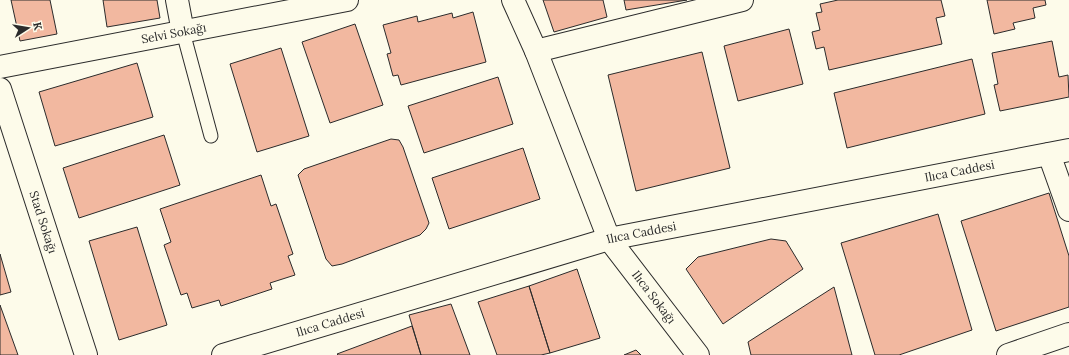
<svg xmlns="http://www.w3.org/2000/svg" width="1069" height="355" viewBox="0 0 1069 355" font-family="Lora,serif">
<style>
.building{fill:#f2b8a0;stroke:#2b2b2b}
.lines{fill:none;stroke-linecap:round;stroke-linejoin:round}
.lane-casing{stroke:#2b2b2b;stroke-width:15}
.street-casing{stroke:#2b2b2b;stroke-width:24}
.lane{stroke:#fdfbea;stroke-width:13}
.street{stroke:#fdfbea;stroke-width:22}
.labels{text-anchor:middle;stroke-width:3;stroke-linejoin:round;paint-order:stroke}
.street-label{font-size:12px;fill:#2b2b2b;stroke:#fdfbea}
</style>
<rect width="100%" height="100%" fill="#fdfbea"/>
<!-- building -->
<path class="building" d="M11,0h39l7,34 -37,7z
M103,0h54l3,18 -53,9z
M543,0h60l4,17 -53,15z
M624,0h63l-61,10z
M838,0h103l4,16 -9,2 6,26 -113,26 -5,-23 -8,2 -4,-17 8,-2 -4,-17 6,-1 -2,-8z
M987,0h58l1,5 -13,3 2,10 -22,5 2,6 -21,5z
M473,12l13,50 -85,23 -3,-10 -5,1 -6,-22 4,-1 -8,-28 34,-9 1,6 34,-9 1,5z
M355,24l28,81 -53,18 -28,-81z
M789,29l14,55 -65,17 -14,-55z
M1052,41l7,36 9,-2 1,22 -69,14 -6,-26 4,-1 -6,-31z
M281,48l28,88 -52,16 -27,-88z
M702,52l28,116 -94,23 -28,-116z
M972,59l13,55 -138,34 -13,-55z
M137,63l16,54 -98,29 -16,-54z
M498,77l15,47 -89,29 -16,-47z
M164,135l16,50 -101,33 -16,-50z
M391,139l8,1 4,7 26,76 -3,6 -6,6 -78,29 -10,2 -6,-7 -28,-84 6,-6z
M523,148l17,51 -91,30 -17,-51z
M261,175l10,31 5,-2 17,50 -5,2 7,19 -25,8 2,6 -51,17 -2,-6 -27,8 -5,-15 -6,2 -17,-50 7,-3 -11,-33z
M1049,193l20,63v51l-73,24 -35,-110z
M938,214l34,116 -73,25h-24l-34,-112z
M137,227l30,98 -48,15 -30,-99z
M771,239l15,2 17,28 -80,55 -37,-55 12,-12z
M0,254l11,38 -11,3z
M577,269l23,69 -50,15 -21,-67z
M529,286l21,67 -9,2h-44l-19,-53z
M834,287l18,68h-101l-3,-13z
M451,304l19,51h-49l-12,-40z
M0,305l18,50h-18z
M412,326l9,29h-83l-1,-1z
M636,350l5,5h-17z"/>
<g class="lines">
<!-- lane casing -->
<g class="lane-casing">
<path id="lane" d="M183,32l28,104"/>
</g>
<!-- street casing -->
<g class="street-casing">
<g id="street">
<path d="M177,0l6,32"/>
<path id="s1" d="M513,0l23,51 73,188 89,116"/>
<path d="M536,51l206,-51"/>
<path id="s2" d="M0,67l347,-67"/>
<path id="s3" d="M0,89l86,266"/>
<path d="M1049,154l20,56"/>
<path id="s4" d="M223,355l386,-116 460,-89"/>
<path d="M1008,355l61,-21"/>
</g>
</g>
<!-- lane -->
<use href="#lane" class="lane"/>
<!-- street -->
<use href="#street" class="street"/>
</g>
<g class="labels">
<!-- street labels -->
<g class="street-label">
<text dy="4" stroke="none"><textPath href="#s2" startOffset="177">Selvi Sokağı</textPath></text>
<text dy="4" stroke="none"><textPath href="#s4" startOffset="760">Ilıca Caddesi</textPath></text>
<text dy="4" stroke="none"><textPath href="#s3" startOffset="140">Stad Sokağı</textPath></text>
<text dy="4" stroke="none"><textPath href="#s4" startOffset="436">Ilıca Caddesi</textPath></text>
<text dy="4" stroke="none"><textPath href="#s1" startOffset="331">Ilıca Sokağı</textPath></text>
<text dy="4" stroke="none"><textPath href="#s4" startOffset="112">Ilıca Caddesi</textPath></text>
</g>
</g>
<!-- north arrow -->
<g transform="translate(28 28) rotate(78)" stroke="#fdfbea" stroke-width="3" paint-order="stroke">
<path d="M0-3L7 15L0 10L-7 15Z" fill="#2b2b2b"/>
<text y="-6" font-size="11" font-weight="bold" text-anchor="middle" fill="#2b2b2b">K</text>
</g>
</svg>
